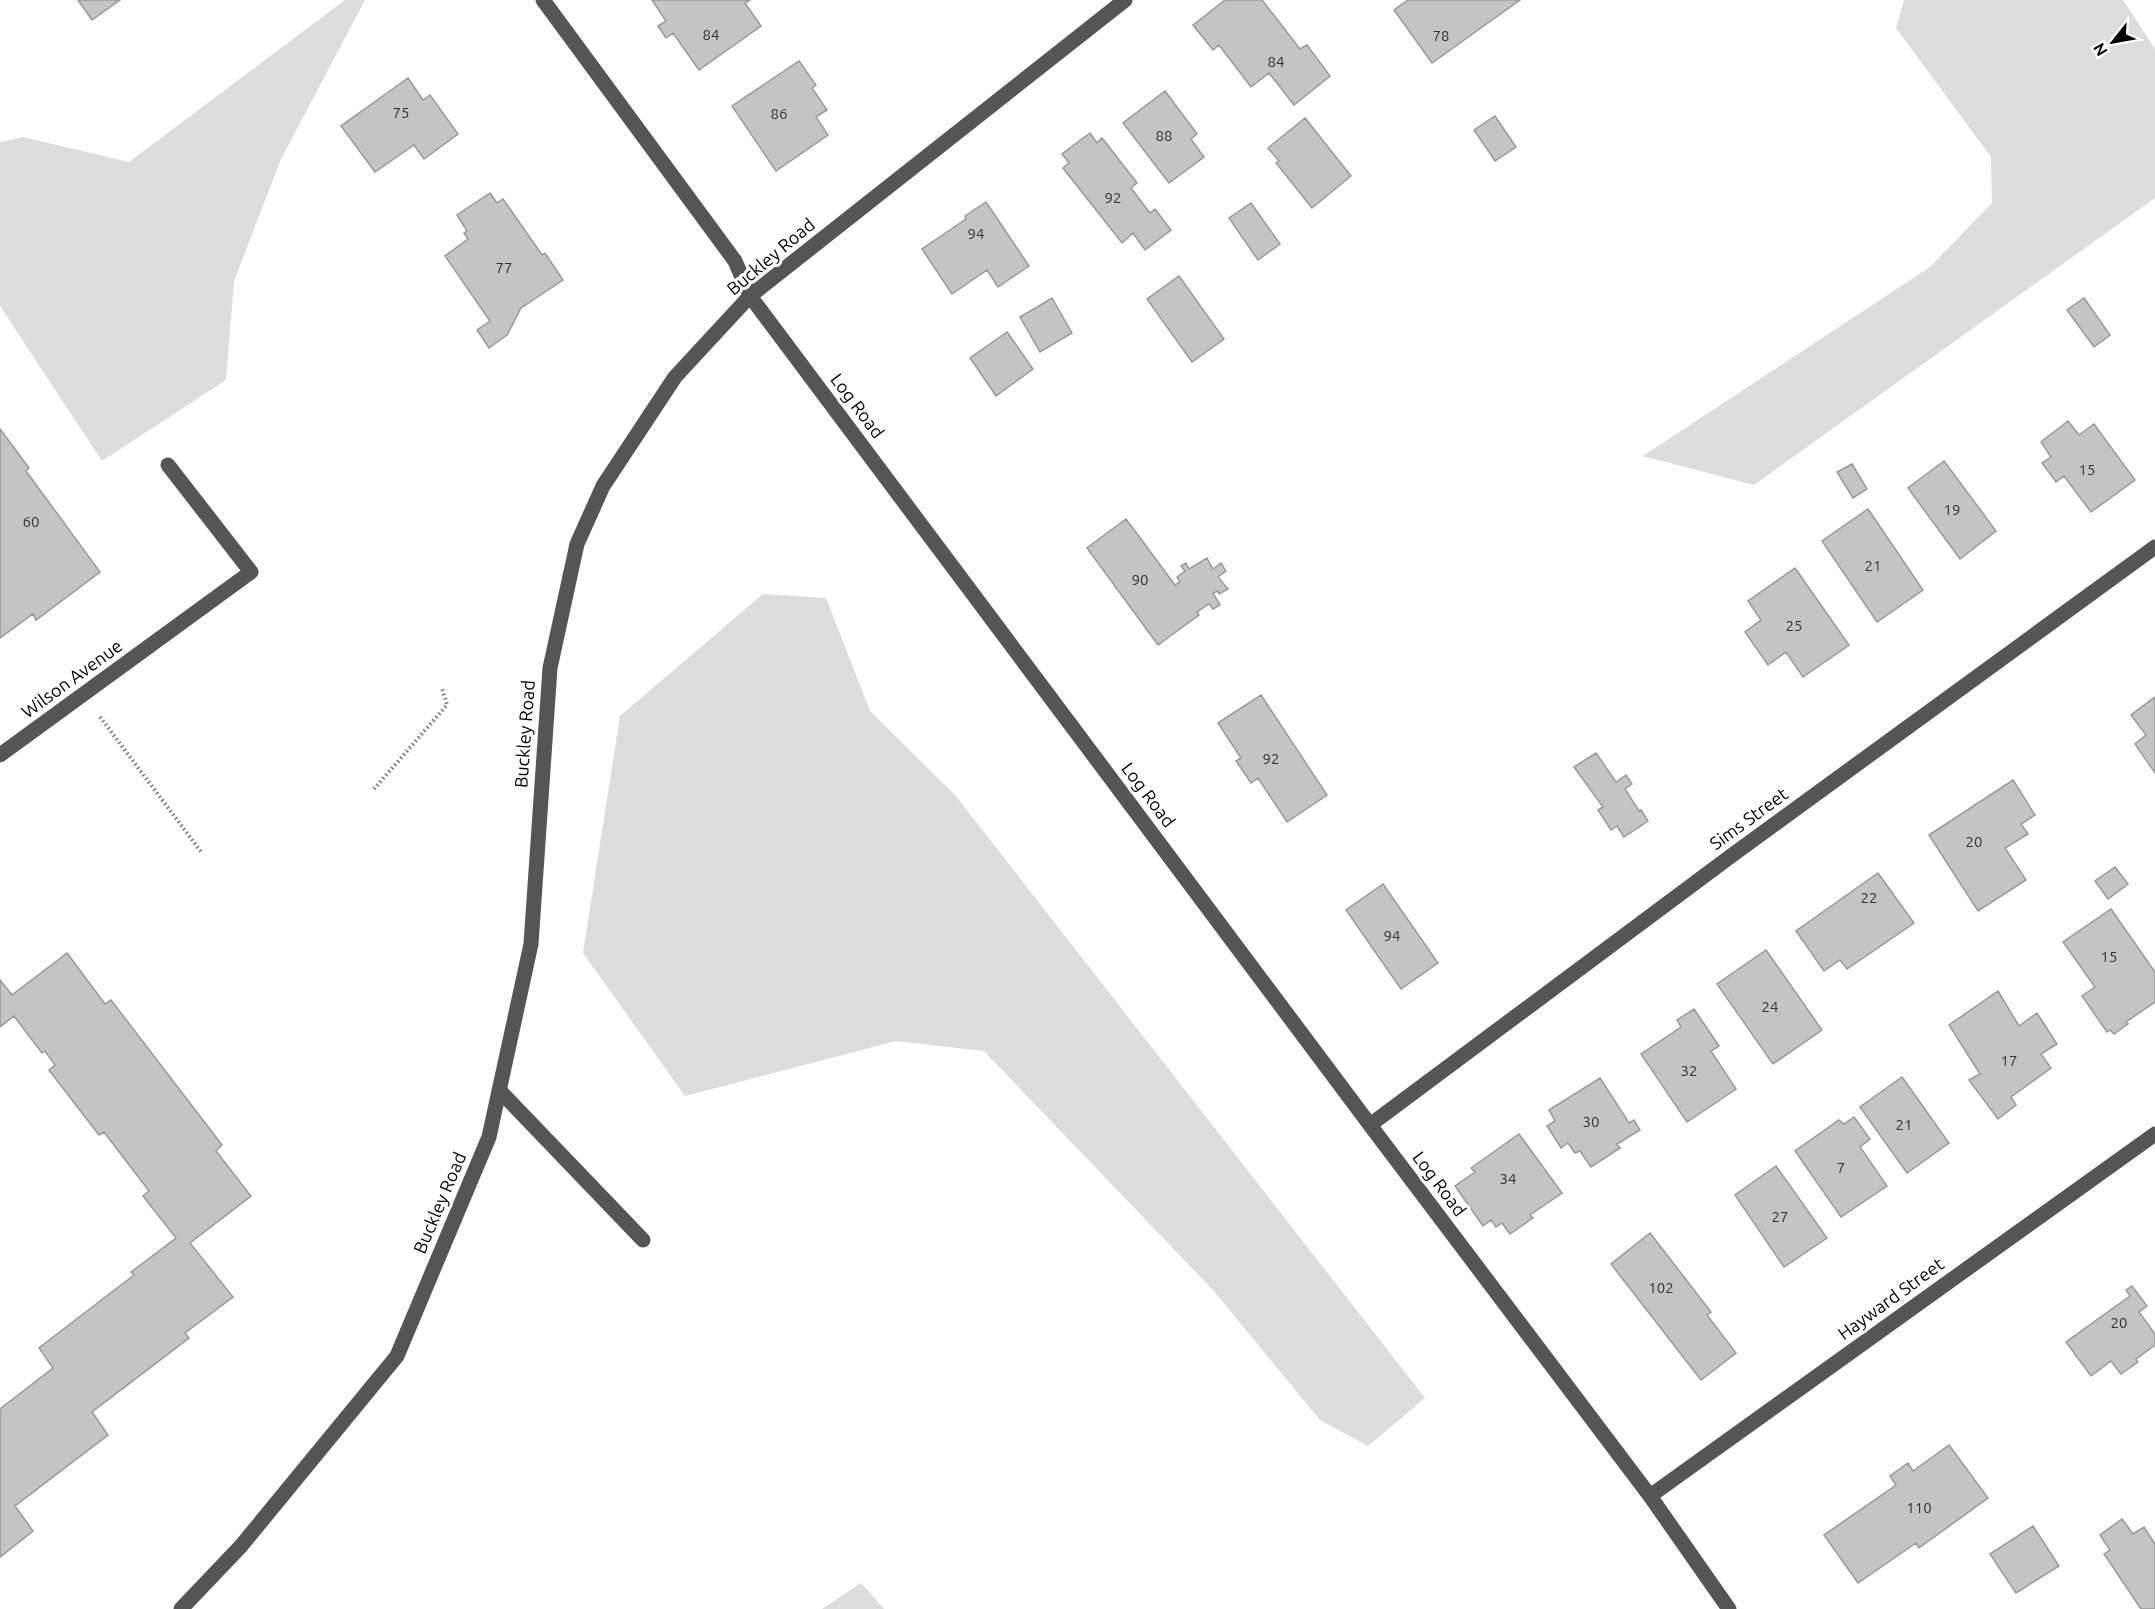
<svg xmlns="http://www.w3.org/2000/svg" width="2155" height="1609" viewBox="0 0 2155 1609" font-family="Ubuntu,sans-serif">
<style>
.green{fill:#dcdcdc}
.building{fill:#c4c4c4;stroke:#999;stroke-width:1.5}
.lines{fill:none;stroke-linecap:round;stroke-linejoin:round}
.path{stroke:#777;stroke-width:4;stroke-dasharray:1.5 3;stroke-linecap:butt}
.minor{stroke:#555;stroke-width:15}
.labels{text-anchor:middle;stroke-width:6;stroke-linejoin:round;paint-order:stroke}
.number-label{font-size:15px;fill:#313131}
.street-label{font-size:18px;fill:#000;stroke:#fff}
</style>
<rect width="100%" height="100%" fill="#fff"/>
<!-- green -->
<path class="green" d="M345,0h20l-84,159 -47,122 -8,99 -124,81 -102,-155v-164l23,-5 106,25z
M1904,0h219l32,49v149l-401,287 -111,-29 287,-189 62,-64 -1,-46 -95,-129z
M763,594l63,4 44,113 85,84 470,603 -57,48 -48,-26 -107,-130 -229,-239 -88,-10 -211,55 -102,-143 37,-237z
M861,1583l23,26h-62z"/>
<!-- building -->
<path class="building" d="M78,0h42l-28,20z
M652,0h98l-5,3 16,23 -62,44 -26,-37 -7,5 -8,-12 8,-5z
M1225,0h37l38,49 7,-4 23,31 -36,29 -25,-32 -18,14 -32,-42 -6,5 -20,-25z
M1408,0h112l-88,63 -38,-53z
M799,61l17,24 -4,3 15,22 -11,7 12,18 -52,36 -44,-65z
M408,78l15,22 7,-5 28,39 -34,25 -10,-14 -39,27 -34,-46z
M1165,91l32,43 -6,5 13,18 -35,26 -46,-60z
M1495,116l21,31 -21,14 -21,-31z
M1305,118l46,58 -39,32 -36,-45 3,-2 -11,-13z
M1090,133l7,10 5,-5 35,45 -6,5 19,25 5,-4 16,21 -26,20 -12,-17 -11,10 -59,-75 6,-5 -7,-9z
M490,193l7,10 6,-4 39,56 3,-2 18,27 -42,28 -14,27 -18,13 -12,-18 13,-9 -45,-65 23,-17 -4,-6 3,-2 -10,-16z
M986,202l43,64 -31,21 -11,-17 -35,24 -30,-45 44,-30 -1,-3z
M1251,203l29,41 -22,16 -29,-42z
M1179,276l45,63 -32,23 -45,-63z
M1052,298l20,35 -32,19 -20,-35z
M2084,298l26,37 -16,12 -27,-37z
M1007,332l26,37 -37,27 -26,-38z
M2068,421l11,14 15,-11 41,56 -44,32 -27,-36 -8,6 -14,-19 9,-6 -10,-15z
M0,429l29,39 -3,3 74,101 -64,48 -3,-6 -33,24z
M1944,461l52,70 -36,28 -52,-71z
M1852,464l15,25 -14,9 -16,-26z
M1868,509l55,81 -46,32 -55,-81z
M1126,519l49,66 5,-3 -3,-5 8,-6 -4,-5 5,-3 3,6 18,-11 6,11 8,-6 5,8 -8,6 10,12 -9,5 -1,-3 -5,2 7,12 -7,4 -4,-5 -12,8 2,3 -41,30 -71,-97z
M1795,568l54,77 -46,32 -17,-25 -18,13 -23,-33 16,-12 -13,-19z
M1261,695l66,100 -40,27 -29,-44 -7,5 -15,-22 5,-3 -23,-35z
M2155,697v76l-20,-29 11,-9 -15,-20z
M1596,753l20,29 10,-7 6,9 -7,5 14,22 2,-1 7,11 -24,16 -7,-11 -6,4 -13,-20 5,-3 -29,-40z
M2013,780l22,35 -14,9 7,10 -23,14 21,32 -48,31 -49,-76z
M2115,867l13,17 -20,15 -13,-18z
M1878,873l36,50 -67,46 -7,-9 -16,11 -28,-40z
M1383,884l55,79 -37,26 -55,-79z
M2111,909l44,63v30l-29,20 2,2 -14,10 -4,-4 -3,2 -25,-36 13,-9 -32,-45z
M1766,950l56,80 -49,34 -56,-80z
M67,953l38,51 6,-4 111,145 -6,6 35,45 -61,47 43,54 -48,36 4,5 -97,74 16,23 -93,71 18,25 -33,26v-148l53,-41 -14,-20 95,-73 -3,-3 45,-34 -33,-42 6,-5 -45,-59 -5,3 -50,-65 6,-5 -10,-14 -3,2 -28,-37 -14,11v-47l12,15z
M1998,991l21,35 18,-13 20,31 -16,10 10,14 -40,29 5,8 -18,14 -29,-39 11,-6 -31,-49z
M1694,1009l25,37 -8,5 25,38 -49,33 -46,-68 40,-27 -4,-7z
M1902,1077l47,66 -42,30 -47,-66z
M1600,1078l29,45 5,-3 6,10 -23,14 3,4 -29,19 -11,-16 -5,2 -7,-10 -7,5 -14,-22 8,-5 -6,-11z
M1854,1117l16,22 -10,8 27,39 -46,31 -46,-66 44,-31 5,4z
M1519,1134l43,59 -32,22 3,3 -23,16 -8,-11 -6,4 -5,-7 -8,6 -28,-40 20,-14 -4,-4z
M1776,1166l51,72 -43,29 -49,-72z
M1650,1233l61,79 -4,3 29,38 -35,27 -90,-116z
M2132,1286l15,20 -8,6 16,22v11l-19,14 2,3 -17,12 -10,-13 -20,15 -25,-34 64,-46 -4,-6z
M1949,1445l39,53 -69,50 -3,-5 -58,40 -34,-48 72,-50 -6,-9 18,-13 5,8z
M2122,1519l11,15 11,-7 11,17v65h-14l-37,-55 6,-4 -10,-15z
M2033,1526l26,40 -43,27 -26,-39z"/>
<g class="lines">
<!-- path -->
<path class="path" d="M100,717l102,136
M374,789l73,-84 -5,-17"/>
<!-- minor -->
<path class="minor" d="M543,0l192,261 15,35 620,829 280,371 79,113
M0,755l251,-183 -83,-107
M499,1090l144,150
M1370,1125l361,-269 424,-309
M1650,1496l505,-362
M181,1609l60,-63 156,-190 92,-219 42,-193 19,-276 27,-124 26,-58 72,-109 75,-81 375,-296"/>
</g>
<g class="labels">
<!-- number labels -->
<g class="number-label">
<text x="711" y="40">84</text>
<text x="1441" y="41">78</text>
<text x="1276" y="67">84</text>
<text x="401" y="118">75</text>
<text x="779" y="119">86</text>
<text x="1164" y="141">88</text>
<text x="1113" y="203">92</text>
<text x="976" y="239">94</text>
<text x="504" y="273">77</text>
<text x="2087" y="475">15</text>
<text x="1952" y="515">19</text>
<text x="31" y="527">60</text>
<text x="1873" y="571">21</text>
<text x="1140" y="585">90</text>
<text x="1794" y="631">25</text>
<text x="1271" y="764">92</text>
<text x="1974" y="847">20</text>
<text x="1869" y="903">22</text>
<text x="1392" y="941">94</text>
<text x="2109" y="962">15</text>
<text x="1770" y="1012">24</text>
<text x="2009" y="1066">17</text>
<text x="1689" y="1076">32</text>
<text x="1591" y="1127">30</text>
<text x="1904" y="1130">21</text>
<text x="1841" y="1173">7</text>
<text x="1508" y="1184">34</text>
<text x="1780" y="1222">27</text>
<text x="1661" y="1293">102</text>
<text x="2119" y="1328">20</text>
<text x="1919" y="1513">110</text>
</g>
<!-- street labels -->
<g class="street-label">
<text transform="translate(771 257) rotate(-40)" y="6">Buckley Road</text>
<text transform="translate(857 406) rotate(53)" y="6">Log Road</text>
<text transform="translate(72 679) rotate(-36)" y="6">Wilson Avenue</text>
<text transform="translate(525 734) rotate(-86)" y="6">Buckley Road</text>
<text transform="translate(1148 795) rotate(53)" y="6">Log Road</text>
<text transform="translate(1749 819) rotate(-36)" y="6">Sims Street</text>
<text transform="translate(1439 1184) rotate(53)" y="6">Log Road</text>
<text transform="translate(440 1203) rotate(-67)" y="6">Buckley Road</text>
<text transform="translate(1891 1299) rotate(-36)" y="6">Hayward Street</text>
</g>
</g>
<!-- north arrow -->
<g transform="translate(2113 42) rotate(239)" stroke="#ffffff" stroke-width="4.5" paint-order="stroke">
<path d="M0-4.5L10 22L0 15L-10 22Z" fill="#000000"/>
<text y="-9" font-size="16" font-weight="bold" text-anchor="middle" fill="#000000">N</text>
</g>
</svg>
